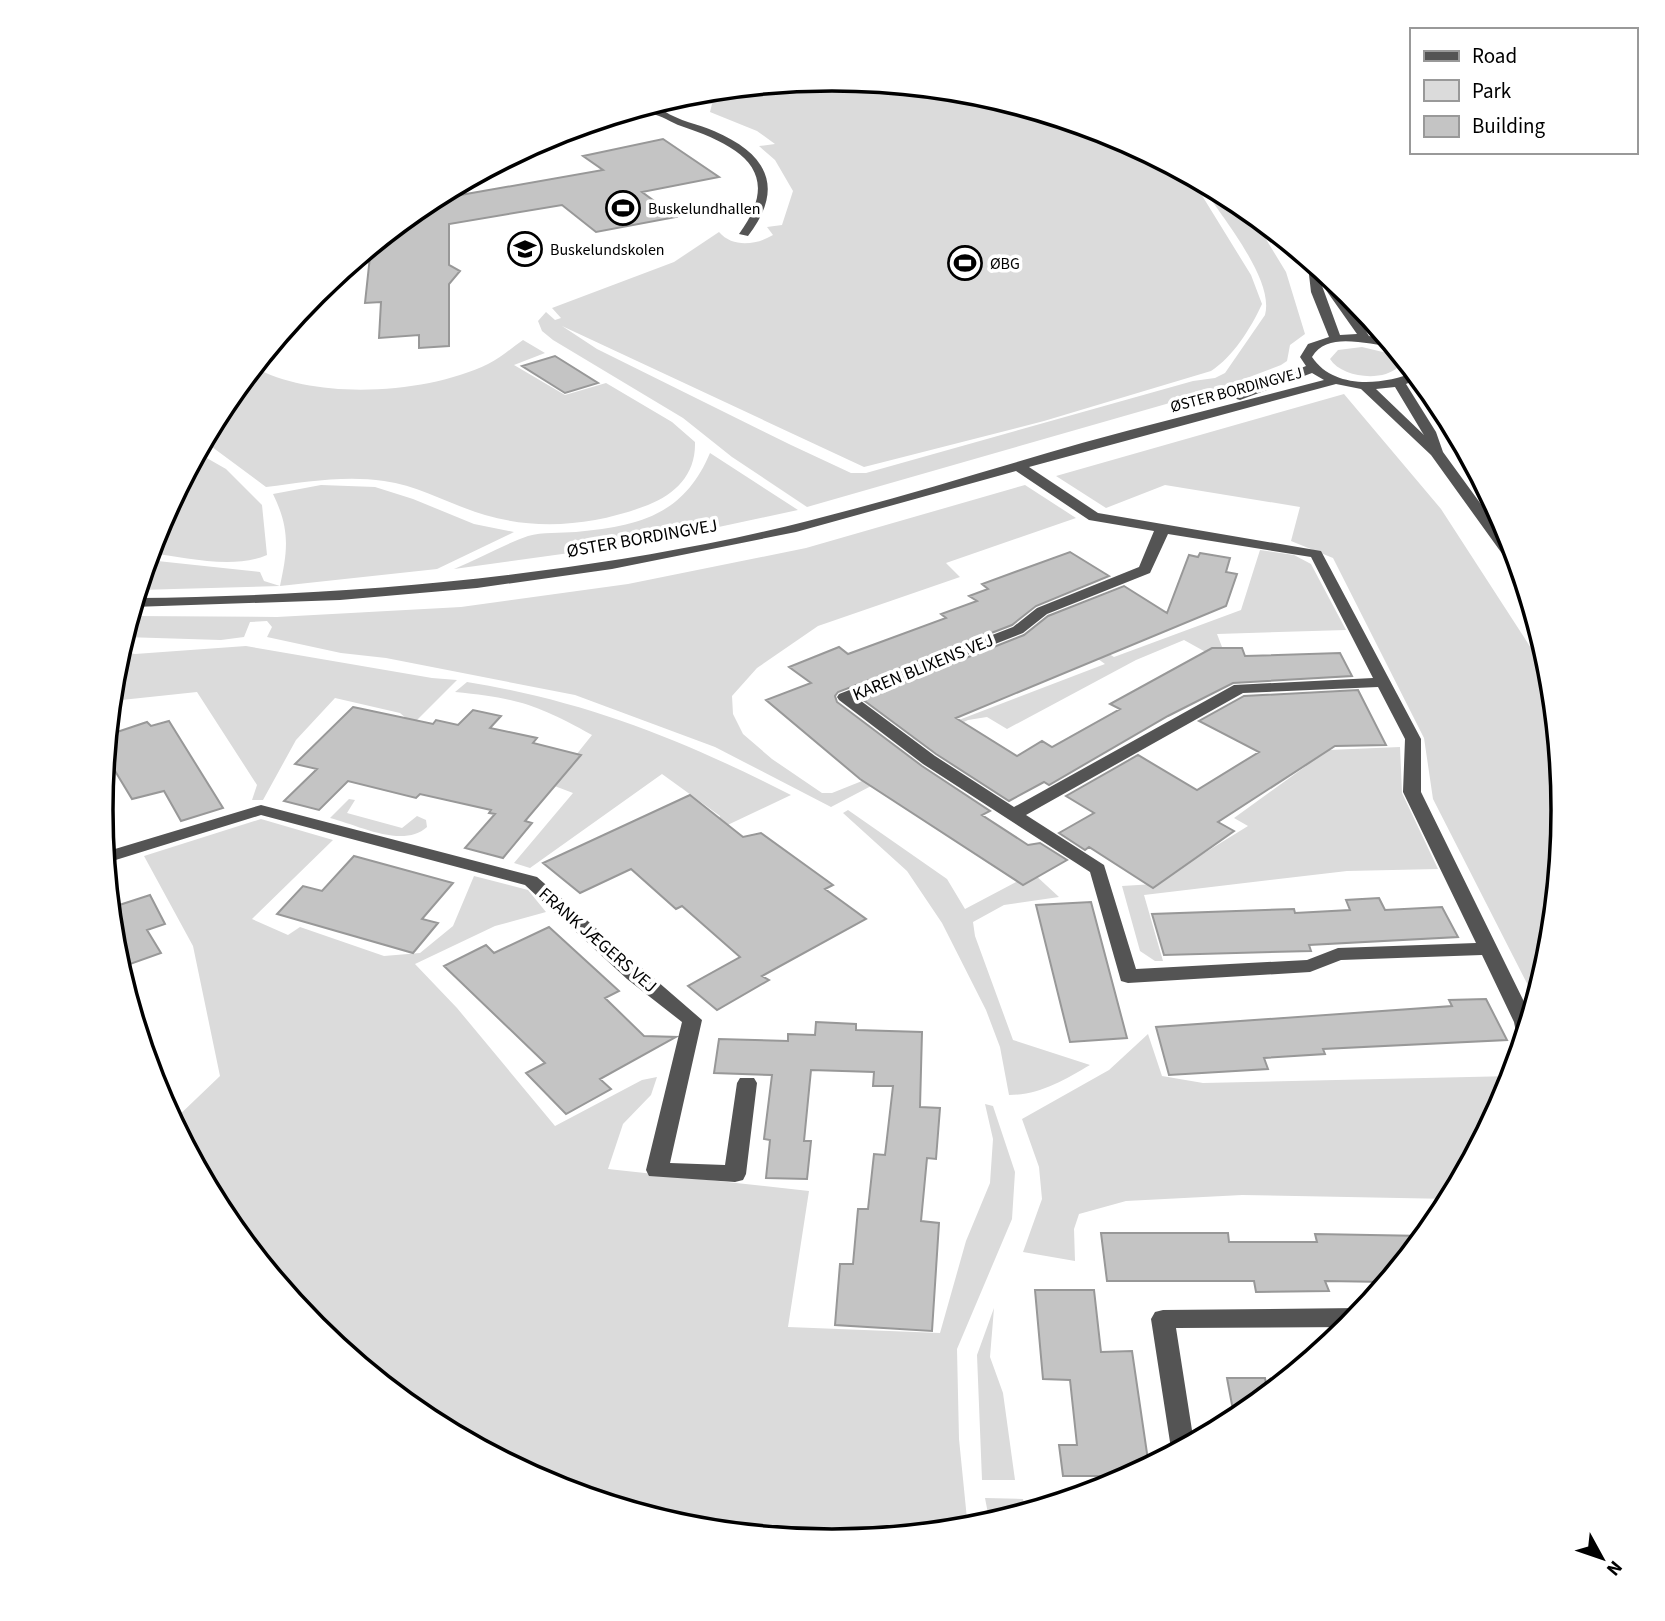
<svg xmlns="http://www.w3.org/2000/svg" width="1665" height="1621" viewBox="0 0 1665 1621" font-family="'Source Sans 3',sans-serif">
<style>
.green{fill:#dbdbdb}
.building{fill:#c4c4c4;stroke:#989898;stroke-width:2}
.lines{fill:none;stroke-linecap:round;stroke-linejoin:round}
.minor{fill:#545454;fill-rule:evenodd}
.labels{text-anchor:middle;stroke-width:7;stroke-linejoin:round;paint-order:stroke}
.far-poi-label{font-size:16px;fill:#000;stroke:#fff;text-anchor:start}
.far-street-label{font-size:16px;fill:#000;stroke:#fff}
.street-label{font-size:18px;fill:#000;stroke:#fff}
.rim{fill:none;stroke:#000;stroke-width:3.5}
</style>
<rect width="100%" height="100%" fill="#fff"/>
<!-- green -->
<path class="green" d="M833,79l143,14 137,42 77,41 61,99 11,29c-11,24 -29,53 -51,67l-167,50 -180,46 -302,-141 35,23 194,96 60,28h15l327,-92 22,-3 10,-5 40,-58c10,-37 -47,-102 -67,-135l49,28 39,64 19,62 -15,11 -3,16 -6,4 -66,25 -408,117 -75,-50 -49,-39 -130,-78 -11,-9 -4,-10 8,-9 9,8 6,-2 -9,-10 122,-46 45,-30c14,16 37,13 54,3l-6,-8 15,-2 11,-34 -18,-31 -16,-14 16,-2 -18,-13 -47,-19 2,-8 -4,-1 33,-15z
M523,340l22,13 -31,12 51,30 41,-12 66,39 23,20c1,32 -19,52 -47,63 -52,20 -109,26 -163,10 -34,-10 -65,-29 -101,-34 -39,-6 -79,1 -118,6l-62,-46 20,-37 30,-37c60,34 173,27 234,-3 13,-6 23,-16 35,-24z
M1362,347l25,6 10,6 1,8c-15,15 -56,11 -68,-8l8,-9z
M1344,394l97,115 110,170 13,132 -14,143 -14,47 -103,-202 -9,-61 -91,-180 -42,-17 9,-34 -135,-22 -59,23 -50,-32z
M198,453l28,16 36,36 5,50c-35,15 -82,2 -117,-2l7,-23z
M710,453l88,57 -149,32 -195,27c24,-10 49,-24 74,-33 14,-4 33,-3 48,-4 63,-6 108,-17 134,-79z
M321,485l54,2 38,12 61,25 40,8 -77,37 -157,17 -142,4 10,-30 112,12 4,9 16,5c8,-37 10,-57 -7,-92z
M1025,485l51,33 -130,45 14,14 -142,49 -61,42 -25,28 1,18 10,20 29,25 50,34h10l80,-32 3,2 -84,44 -116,-60 -140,-52 -189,-37 -45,-5 -74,-16 5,-10 -5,-6 -17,1 -6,15 -23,3 -97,-3 6,-21 147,1 184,-10 167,-23 178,-36z
M1260,550l34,5 17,9 35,66 -129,4 12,31 -45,-25 -48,20 -129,69 -20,-12 -19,3 -47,23 -9,-5 193,-74 -51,-37 -1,-8 61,38 127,-47z
M246,646l186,32 25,2 -44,44 -13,-11 -65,-15 -39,42 -33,60h-11l5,-15 -60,-93 -85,9 8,-50 15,3z
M467,682c119,19 218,59 324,113l-74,35 3,-14 -58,-42 -132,94 -16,-5 59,-70 -21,-8 40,-50c-54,-30 -75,-37 -137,-43z
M1219,716l38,15 54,31 17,-12 72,-3 2,46 36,76 -91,2 -203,24 19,66h-8l-15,-10 -18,-65 32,-2 94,-58 -14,-8 72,-52z
M349,799l6,1 -8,13 55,15 15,-12 9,4 1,7c-24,22 -69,-2 -97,-9z
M848,810l99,69 18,30 68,-36 26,24 -55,8 -31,17 2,14 38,104 77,25c-26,15 -50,30 -81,30l-9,-48 -14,-37 -44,-87 -35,-52 -64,-58z
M261,819l72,21 -81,79 36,16 12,-8 84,29 36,-3 33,-27 21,-50 54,14 18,22 -51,14 -80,38 42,44 98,118 87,-46 15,-3 -6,18 -28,29 -15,45 201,22 -21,136 152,6 26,-92 24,-58 3,-44 -8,-35 8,2 22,66 -3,47 -55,130 2,90 9,90 -136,13 -143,-14 -137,-42 -126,-67 -111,-91 -91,-111 -51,-96 47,-45 -27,-130 -49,-90z
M1148,1034l14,42 41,7 310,-7 -5,15 -57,108 -209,-4 -116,6 -47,13 -5,15 1,32 -52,-9 19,-53 -3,-32 -17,-48 87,-49z
M994,1308l-4,49 13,36 12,87h-33l-5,-125z
M985,1498l38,1 3,14 -36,11z"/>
<!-- building -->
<path class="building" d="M663,139l56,38 -77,15 34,25 -80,15 -34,-27 -113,19v41l11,6 -11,13v62l-30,2v-13l-40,3 2,-36 -16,1 6,-56 55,-45 23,-12v7l154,-27 -20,-14z
M555,356l43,27 -33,10 -43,-27z
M1070,552l39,24 -73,30 -24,19 -174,67 -3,4 2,6 85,64 68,45 -8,4 46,30 12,-2 27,17 -44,25 -163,-106 -94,-79 45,-17 -22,-16 50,-20 9,7 98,-36 -5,-4 36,-13 -8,-5 19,-7 -6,-5z
M1200,553l30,5 -4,14 11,2 -11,32 -270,112 61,38 25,-15 10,6 68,-38 -10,-5 102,-56h30l3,8 95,-3 12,23 -119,7 -65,33 -119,69 -5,-3 -35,19 -73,-47 -74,-55 162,-64 24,-19 76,-30 43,27 22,-58 9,2z
M1358,690l28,55 -51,1 -117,76 16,9 -81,57 -64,-41 -4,3 -26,-17 35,-20 -28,-17 72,-41 59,35 62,-38 -60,-31 45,-25z
M353,707l80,17 3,-4 22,5 15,-15 28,6 -11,12 47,10 -4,5 48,12 -56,66 7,2 -29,35 -38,-10 30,-34 -6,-1 2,-3 -71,-16 -4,4 -68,-17 -29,29 -35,-9 33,-32 -22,-5z
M169,721l54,87 -42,13 -17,-30 -32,8 -26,-43 2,-21 39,-13 4,4z
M690,795l53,42 18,-4 72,52 -8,4 41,30 -104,57 7,4 -52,30 -29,-24 52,-29 -58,-51 -6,3 -45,-40 -51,24 -37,-30z
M354,856l99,27 -31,36 16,4 -25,30 -136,-39 26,-28 19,5z
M150,895l15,29 -18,6 14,23 -42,15 -9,-60z
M1379,898l6,12 57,-3 16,30 -149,8 2,6 -147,4 -12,-41 142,-5 1,4 55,-3 -4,-10z
M1091,902l36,136 -57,4 -34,-137z
M549,927l70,64 -14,7 39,38 32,1 -76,42 11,10 -45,25 -40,-41 19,-10 -101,-97 42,-21 8,8z
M1486,999l21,41 -184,9 2,5 -61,4 4,11 -99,6 -13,-48 296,-21 -3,-6z
M816,1022l40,2v6l66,2 -2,75 20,1 -4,51 -9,-1 -6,63 18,2 -7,108 -97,-6 5,-61h13l5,-55h10l6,-55 11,1 8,-69h-20l1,-14 -63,-2 -7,71h7l-4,38 -41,-1 4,-38 -6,-1 8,-64 -58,-2 5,-34 69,2v-7l27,1z
M1101,1233h127l1,9h88l-2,-8 110,2 -37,46 -63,-1 4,10 -73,1 -2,-11h-147z
M1035,1290h59l7,62 31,-1 17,116 -17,9h-69l-4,-31h18l-7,-65 -27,-1z
M1227,1378h38l3,17 -33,26z"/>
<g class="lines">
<!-- minor -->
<path class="minor" d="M678,97l1,7 -15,7c15,10 34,13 50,20 54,23 71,57 34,105l-9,-2c46,-63 1,-88 -58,-108 -9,-3 -20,-11 -29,-12 -9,-1 -18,1 -27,-2l14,-4h16z
M1302,254c28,23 48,50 67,82l18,3 6,7c-24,0 -65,-16 -81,11 22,33 71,28 103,15l5,6 -14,6 30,48 7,20 72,99 7,23 -6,-1 -85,-118 -70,-66 -25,-5 -307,83 69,46 223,38 100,188v53l110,224 -7,22 -8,-6 -2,-10 -32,-67 -141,5 -31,12 -182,11 -7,-2 -31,-109 -167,-108 -84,-64 -2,-3 2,-3 174,-67 24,-19 102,-41 15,-36 -65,-11 -73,-49 -220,61 -184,37 -135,19 -137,12 -207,7 3,-9c201,-2 402,-19 599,-60 117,-25 232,-62 347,-95 80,-22 161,-42 242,-63l-12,-7 -72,27 -10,-3 76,-31 -6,-9 8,-13 21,-7 -18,-45 -3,-26 -8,-10zM1321,283l36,51 -17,1zM1395,387l27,45 2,3 -48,-46zM1168,534l143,23 62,121 -139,7 -220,122 -79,-51 -78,-58 166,-65 24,-19 103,-41zM1378,687l27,52 -2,53 73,151 -138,5 -31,12 -171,9 -32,-104 -78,-50 217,-122z
M261,805l276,72 165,143 -32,143 55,2 12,-82 3,-5h14l3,5 -11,91 -3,6 -8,2 -86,-6 -3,-6 36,-148 -55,-43 -102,-94 -264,-70 -155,48 -1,-11z
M1359,1308l6,2 -14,17 -175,1 18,115 -22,12 -21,-136 4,-7 8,-2z"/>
</g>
<!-- icons -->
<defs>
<g id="stadium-ring" transform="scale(1.75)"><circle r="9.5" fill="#fff" stroke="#000" stroke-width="1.5"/><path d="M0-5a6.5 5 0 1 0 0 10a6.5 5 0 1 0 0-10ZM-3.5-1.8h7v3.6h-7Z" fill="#000"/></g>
<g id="school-ring" transform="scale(1.75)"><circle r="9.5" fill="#fff" stroke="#000" stroke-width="1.5"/><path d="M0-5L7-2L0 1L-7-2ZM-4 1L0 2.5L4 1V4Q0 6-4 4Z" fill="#000"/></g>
</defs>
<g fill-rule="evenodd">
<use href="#stadium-ring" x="623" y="208"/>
<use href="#school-ring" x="525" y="249"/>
<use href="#stadium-ring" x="965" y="263"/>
</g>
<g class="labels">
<!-- far-poi labels -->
<g class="far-poi-label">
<text x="648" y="214">Buskelundhallen</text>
<text x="550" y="255">Buskelundskolen</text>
<text x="990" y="269">ØBG</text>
</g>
<!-- far-street labels -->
<g class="far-street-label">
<text transform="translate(1236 389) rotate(-15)" y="6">ØSTER BORDINGVEJ</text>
</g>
<!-- street labels -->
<g class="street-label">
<text transform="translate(642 538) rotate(-10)" y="6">ØSTER BORDINGVEJ</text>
<text transform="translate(923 667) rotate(-22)" y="6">KAREN BLIXENS VEJ</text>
<text transform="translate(598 940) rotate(41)" y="6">FRANK JÆGERS VEJ</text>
</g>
</g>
<!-- crop -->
<path d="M0 0H1665V1621H0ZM113 810a719 719 0 1 1 1438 0a719 719 0 1 1-1438 0Z" fill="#fff" fill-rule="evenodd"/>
<path class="rim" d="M113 810a719 719 0 1 1 1438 0a719 719 0 1 1-1438 0Z"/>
<!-- legend -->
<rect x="1410" y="28" width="228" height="126" fill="#ffffff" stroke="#999999" stroke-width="2"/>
<rect x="1424" y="51" width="35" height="10" fill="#545454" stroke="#999999" stroke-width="2"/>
<text x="1472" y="63" font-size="21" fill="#000000">Road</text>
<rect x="1424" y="80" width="35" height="21" fill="#dbdbdb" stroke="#999999" stroke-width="2"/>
<text x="1472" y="98" font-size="21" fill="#000000">Park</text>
<rect x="1424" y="116" width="35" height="21" fill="#c4c4c4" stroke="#999999" stroke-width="2"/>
<text x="1472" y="133" font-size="21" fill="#000000">Building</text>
<!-- north arrow -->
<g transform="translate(1602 1558) rotate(130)" stroke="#ffffff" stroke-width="5" paint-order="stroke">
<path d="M0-5L12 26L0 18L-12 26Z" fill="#000000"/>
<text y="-10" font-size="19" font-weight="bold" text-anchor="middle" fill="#000000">N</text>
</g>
</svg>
